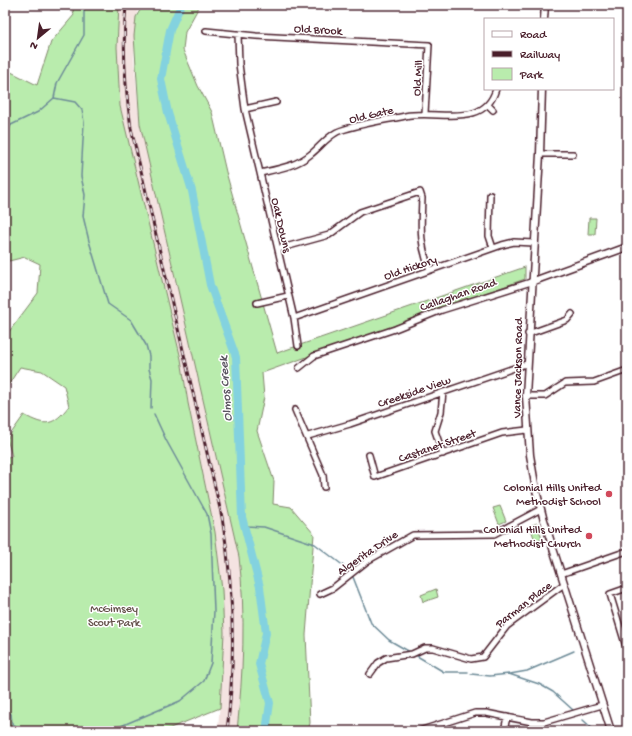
<svg xmlns="http://www.w3.org/2000/svg" width="632" height="736" viewBox="0 0 632 736" font-family="'Gochi Hand',sans-serif">
<style>
.built{fill:#f4e3e1}
.green{fill:#b9ecad;stroke:#82866c}
.lines{fill:none;stroke-linecap:round;stroke-linejoin:round}
.stream{stroke:#6c8a97;stroke-width:1.5}
.river{stroke:#83d2df;stroke-width:8}
.minor-casing{stroke:#4a1f2b;stroke-width:8}
.major-casing{stroke:#4a1f2b;stroke-width:9}
.minor{stroke:#fff;stroke-width:5}
.major{stroke:#fff;stroke-width:6}
.rail-casing{stroke:#4a1f2b;stroke-width:3}
.rail{stroke:#fff;stroke-width:1.5;stroke-dasharray:4.5;stroke-linecap:butt}
.poi-dot{fill:#d1495b;stroke:#fff;stroke-width:1.5}
.labels{text-anchor:middle;stroke-width:3;stroke-linejoin:round;paint-order:stroke}
.street-label{font-size:12px;fill:#4a1f2b;stroke:#fff}
.poi-label{font-size:12px;fill:#4a1f2b;stroke:#fff;text-anchor:end}
.park-label{font-size:12px;fill:#66524c;stroke:#fff}
.water-label{font-size:13px;font-style:italic;fill:#5b5561;stroke:#fff}
</style>
<rect width="100%" height="100%" fill="#fff"/>
<filter id="ink" filterUnits="userSpaceOnUse"><feTurbulence type="fractalNoise" baseFrequency=".025" numOctaves="2"/><feDisplacementMap in="SourceGraphic" scale="8" xChannelSelector="R" yChannelSelector="G"/><feConvolveMatrix kernelMatrix="1 2 1 2 8 2 1 2 1" color-interpolation-filters="sRGB"/></filter>
<g filter="url(#ink)">
<!-- built -->
<path class="built" d="M119,5h19l-4,31v23l6,65 99,433 3,25 2,60 -1,37 -6,52h-19l6,-98 -2,-43 -7,-58 -27,-129 -7,-44 -61,-253 -3,-59z"/>
<!-- green -->
<path class="green" d="M72,5h47l-2,42 3,59 61,253 7,44 27,129 7,58 2,43 -4,75 -57,23h-158v-273l7,-2 -5,-17 17,-24c22,12 29,11 45,-9l-5,-20 -22,-15 -22,-4 -15,23v-53l33,-44 2,-29 -15,-7 -16,4 -4,-2v-190l32,16 14,-43 23,-27z
M143,5h57l-15,27 -2,18 15,36 14,26 14,60 51,181 248,-86v12l-263,94 2,24 -7,34 17,50 -1,23 18,3 23,27 -8,101 4,88 -2,8h-71c6,-58 9,-115 2,-174l-99,-433 -6,-88 2,-19z
M589,218h7l-1,16h-7z
M500,506l6,15 -7,3 -6,-16z
M537,523l5,16 -7,2 -5,-15z
M436,589l2,8 -15,5 -2,-7z"/>
<g class="lines">
<!-- stream -->
<path class="stream" d="M54,98l21,4 7,8 2,12 -3,54 4,19 -2,21 6,25 19,63 23,16 15,25 3,11v13l3,10 -1,29
M5,138l6,-13 27,-13 16,-14 3,-15 27,-48v-30
M245,526l19,1 51,17 34,26
M353,577l18,46 18,17 21,12
M417,656l27,16h24
M471,674l19,2 19,-2 30,10 14,8 20,18
M510,674l17,-3 47,-20
M5,711l6,3 1,10 14,7
M583,720l12,11
M99,731l22,-5 59,-25 24,-20 7,-18 3,-52 -3,-77 -4,-20 -41,-74 -12,-26"/>
<!-- river -->
<path class="river" d="M181,5l-11,25 -9,49 7,34 24,78 18,94 26,72 6,160 18,70 6,46 -7,31 11,39 -4,28"/>
<!-- minor casing -->
<g class="minor-casing">
<path id="minor" d="M206,31l50,5 173,9 -4,68
M238,34l1,30 6,45 49,209 4,28
M488,105l5,5
M245,109l31,-7
M540,154h33
M260,173c18,-4 37,-7 51,-19 9,-7 15,-16 26,-22 15,-7 50,-12 68,-16 32,-7 79,14 91,-27
M490,195l-1,41 4,12
M278,249l51,-14 31,-23 60,-20 2,6c-1,29 -3,45 8,72
M257,303l31,-7
M294,318l208,-73 12,-3 20,1
M528,334l39,-14 5,-6
M299,368l15,-12 81,-27 47,-19 89,-28
M443,392l-2,20 -6,19 8,23
M526,396h19l20,-13 29,-1 33,-12
M295,410l28,65 1,12
M308,436l42,-12 176,-60
M369,455l6,22 127,-44 25,-3
M561,574l66,-23
M627,588l-17,6 17,56
M320,594l13,-6 34,-27 46,-26 81,-1 47,-25
M370,674l8,-11 8,-5 26,-4 13,-6h8l38,11 12,-2 24,-31 57,-42
M419,731l56,-18h11l46,9h12l58,-17
M504,731l3,-14"/>
</g>
<!-- major casing -->
<g class="major-casing">
<path id="major" d="M544,19l1,-14
M542,89l-2,65 -14,242 4,59 6,35 7,27 68,214
M531,282l96,-35"/>
</g>
<!-- minor -->
<use href="#minor" class="minor"/>
<!-- major -->
<use href="#major" class="major"/>
<!-- rail casing -->
<g class="rail-casing">
<path id="rail" d="M126,5c-4,42 -1,82 5,123l91,389c12,72 14,141 5,214"/>
</g>
<!-- rail -->
<use href="#rail" class="rail"/>
</g>
</g>
<!-- markers -->
<g class="poi-dot">
<circle cx="609" cy="494" r="4"/>
<circle cx="589" cy="536" r="4"/>
</g>
<g class="labels">
<!-- street labels -->
<g class="street-label">
<text transform="translate(318 29) rotate(3)" y="4">Old Brook</text>
<text transform="translate(417 78) rotate(-86)" y="4">Old Mill</text>
<text transform="translate(371 114) rotate(-13)" y="4">Old Gate</text>
<text transform="translate(282 225) rotate(77)" y="4">Oak Downs</text>
<text transform="translate(410 267) rotate(-19)" y="4">Old Hickory</text>
<text transform="translate(458 294) rotate(-19)" y="4">Callaghan Road</text>
<text transform="translate(517 368) rotate(-89)" y="4">Vance Jackson Road</text>
<text transform="translate(414 391) rotate(-19)" y="4">Creekside View</text>
<text transform="translate(437 445) rotate(-19)" y="4">Castanet Street</text>
<text transform="translate(367 552) rotate(-34)" y="4">Algerita Drive</text>
<text transform="translate(523 604) rotate(-38)" y="4">Parman Place</text>
</g>
<!-- poi labels -->
<g class="poi-label">
<text x="601" y="491">Colonial Hills United<tspan x="601" dy="14">Methodist School</tspan></text>
<text x="581" y="533">Colonial Hills United<tspan x="581" dy="14">Methodist Church</tspan></text>
</g>
<!-- park labels -->
<g class="park-label">
<text x="114" y="612">McGimsey<tspan x="114" dy="14">Scout Park</tspan></text>
</g>
<!-- water labels -->
<g class="water-label">
<text transform="translate(224 389) rotate(-94)" y="5">Olmos Creek</text>
</g>
</g>
<!-- margin -->
<rect width="632" height="736" fill="none" stroke="#fff" stroke-width="20"/>
<rect x="10" y="10" width="612" height="716" fill="none" stroke="#4a1f2b" stroke-width="1.5" filter="url(#ink)"/>
<!-- legend -->
<rect x="484" y="18" width="130" height="72" fill="#ffffff" stroke="#b7a5aa"/>
<rect x="492" y="31" width="20" height="6" fill="#ffffff" stroke="#b7a5aa"/>
<text x="520" y="38" font-size="12" fill="#4a1f2b">Road</text>
<rect x="492" y="51" width="20" height="6" fill="#4a1f2b" stroke="#b7a5aa"/>
<text x="520" y="58" font-size="12" fill="#4a1f2b">Railway</text>
<rect x="492" y="68" width="20" height="12" fill="#b9ecad" stroke="#b7a5aa"/>
<text x="520" y="78" font-size="12" fill="#4a1f2b">Park</text>
<!-- north arrow -->
<g transform="translate(38 38) rotate(209)" stroke="#ffffff" stroke-width="3" paint-order="stroke">
<path d="M0-3L7 15L0 10L-7 15Z" fill="#4a1f2b"/>
<text y="-6" font-size="11" font-weight="bold" text-anchor="middle" fill="#4a1f2b">N</text>
</g>
</svg>
